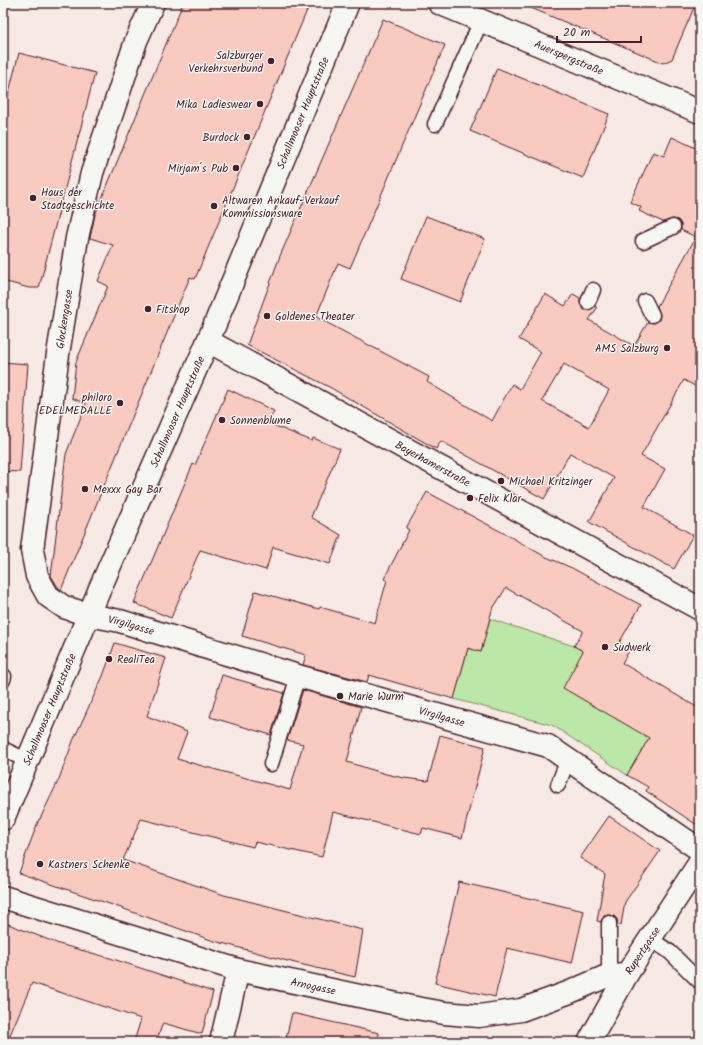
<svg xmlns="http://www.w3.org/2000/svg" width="703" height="1045" viewBox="0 0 703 1045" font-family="Kalam,sans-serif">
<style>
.grass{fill:#bbe8a6;stroke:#828468}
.building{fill:#f9cabf;stroke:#4a1f2b;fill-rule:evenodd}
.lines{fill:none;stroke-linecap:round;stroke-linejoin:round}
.service-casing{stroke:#4a1f2b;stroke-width:17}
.minor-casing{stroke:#4a1f2b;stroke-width:25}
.tertiary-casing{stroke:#4a1f2b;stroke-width:25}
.service{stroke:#f6f6f2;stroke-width:14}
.minor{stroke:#f6f6f2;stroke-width:22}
.tertiary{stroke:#f6f6f2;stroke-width:22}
.poi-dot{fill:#4a1f2b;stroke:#f6f6f2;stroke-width:1.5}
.labels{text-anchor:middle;stroke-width:3;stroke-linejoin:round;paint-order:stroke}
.poi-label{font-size:11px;fill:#4a1f2b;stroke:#f6f6f2;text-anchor:start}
.street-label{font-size:11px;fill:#4a1f2b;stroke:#f6f6f2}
</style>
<rect width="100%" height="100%" fill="#f7e9e3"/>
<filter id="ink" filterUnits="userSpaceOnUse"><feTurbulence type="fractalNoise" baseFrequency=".025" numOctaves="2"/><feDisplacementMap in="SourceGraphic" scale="8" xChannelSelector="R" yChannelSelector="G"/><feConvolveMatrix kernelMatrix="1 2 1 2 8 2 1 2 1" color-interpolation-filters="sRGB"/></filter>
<g filter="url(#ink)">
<!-- grass -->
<path class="grass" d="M490,619l84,27 9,5 76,71 -32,53 -75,-50 -98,-26 14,-51 13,4z"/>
<!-- building -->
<path class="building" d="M183,3h127l-115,276 -5,-2 -129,313 -3,-3 -7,-11 15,-122 20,-50 -14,-6 4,-36 32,-76 -10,-5 15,-36 -23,-7 5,-23z
M519,3h177l-24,56 -9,4z
M383,19l62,26 -95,223 -12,-5 -22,54 113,60 -2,5 65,39 20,-37 8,5 21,-37 -22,-13 26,-45 20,12 8,-12 7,4v5l4,7h5l6,-4 2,2 -8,12 45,26 14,-24 7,1 4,-3 1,-5 -3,-9 39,-69 -15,-7v-6l-3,-4 -5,-1 -10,3 -24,-11 2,-4 -11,-5 23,-50 11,4 8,-19 28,13v239l-16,-9 -43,76 24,13 -21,38 49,28 -19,34 -85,-47 25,-44 -44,-25 -26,46 -103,-58 -5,8 -105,-61 -84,-43 33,-89zM564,364l45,26 -20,37 -47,-26z
M19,53l76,20 -56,215h-10l-26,-7v-166z
M497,68l112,46 -26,64 -113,-47z
M426,216l59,23 -25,63 -59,-23z
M3,362l25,2 -8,108 -17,-1z
M228,389l46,22 -6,12 44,18 1,-3 27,11 -29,68 30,18 -11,29 -57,-17 -7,23 -66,-20 -29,68 -37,-15 59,-139 2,1z
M427,492l82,44 35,20 28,12 31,17 38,20 -22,38 11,6 -8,14 78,46v118l-54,-36 2,-4 -21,-12 22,-37 -86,-50 20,-37 -9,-5 9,-15 -77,-43 -14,22 -11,42 -13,-4 -14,51 -85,-24 -2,7 -64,-17 3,-10 -64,-19 13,-45 64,18 1,-2 55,16 12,-43 -3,-1 25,-49 -3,-2z
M115,643l51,15 -19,58 40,16 -10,27 113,31 13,-46 -16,-4 16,-50 58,17 -14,55 39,12 18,4 24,3 12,-46 45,12 -23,91 -39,-10 -2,6 -88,-22 -11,45 -67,-15 -2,5 -112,-28 -18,41 101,35 139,35 -8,47 -60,-14 -84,-23 -87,-31 -105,-36 20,-54h1l19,-40 14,-38 30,-65z
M222,675l62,18 -13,42 -61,-18z
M609,816l51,35 -35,51 -4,23h-3l-1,-6 -3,-3 -5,-1 -5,1 -3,6 -4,-1 8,-47 -25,-16z
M459,882l125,29 -12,52 -65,-15 -12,49 -60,-14z
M3,922l56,22 51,14 103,34 -11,42 -39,-11 -7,19h-22l7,-23 -109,-36 -25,59h-4z
M292,1013l87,20 -1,9h-93z"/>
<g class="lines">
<!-- service casing -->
<g class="service-casing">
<path id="service" d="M435,124l46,-103
M643,241l30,-14
M645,301l7,14
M588,302l5,-12
M3,680l1,-4
M3,749l25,12
M271,764l27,-88
M558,785l10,-26
M609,923v52
M650,939l20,13 30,30"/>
</g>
<!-- minor casing -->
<g class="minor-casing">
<g id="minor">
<path id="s1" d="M153,3l-17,38 -44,132 -15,65 -19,116 -26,196 5,26 11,20 16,11 25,8 31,6 178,55 250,70 152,104"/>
<path id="s2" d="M439,3l261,109"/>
<path id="s3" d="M208,341l492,268"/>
<path id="s4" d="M3,897l235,73 173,37 33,6 35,3 42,-6 49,-18 39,-17 18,-1"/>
<path d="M221,1042l17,-72"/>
<path id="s5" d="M589,1042l38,-68 73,-112"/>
</g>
</g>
<!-- tertiary casing -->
<g class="tertiary-casing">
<g id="tertiary">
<path id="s6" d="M3,819l98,-233 107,-245 140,-338"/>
</g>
</g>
<!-- service -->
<use href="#service" class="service"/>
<!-- minor -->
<use href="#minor" class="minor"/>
<!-- tertiary -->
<use href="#tertiary" class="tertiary"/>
</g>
</g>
<!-- markers -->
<g class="poi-dot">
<circle cx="271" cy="61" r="4"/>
<circle cx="260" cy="104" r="4"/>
<circle cx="247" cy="137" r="4"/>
<circle cx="236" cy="168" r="4"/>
<circle cx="33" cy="198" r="4"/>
<circle cx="214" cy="206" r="4"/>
<circle cx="148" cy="309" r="4"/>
<circle cx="267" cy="316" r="4"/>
<circle cx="667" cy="348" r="4"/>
<circle cx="120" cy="403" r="4"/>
<circle cx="222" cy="420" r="4"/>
<circle cx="501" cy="481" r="4"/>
<circle cx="85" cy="489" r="4"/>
<circle cx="470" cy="498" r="4"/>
<circle cx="605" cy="647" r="4"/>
<circle cx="109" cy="659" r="4"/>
<circle cx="340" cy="696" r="4"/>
<circle cx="40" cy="864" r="4"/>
</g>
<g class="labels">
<!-- poi labels -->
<g class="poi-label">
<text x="263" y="59" text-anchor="end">Salzburger<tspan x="263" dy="13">Verkehrsverbund</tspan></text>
<text x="252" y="108" text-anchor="end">Mika Ladieswear</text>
<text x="239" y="141" text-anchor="end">Burdock</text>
<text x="228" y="172" text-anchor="end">Mirjam´s Pub</text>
<text x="41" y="196">Haus der<tspan x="41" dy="13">Stadtgeschichte</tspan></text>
<text x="222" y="204">Altwaren Ankauf-Verkauf<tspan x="222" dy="13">Kommissionsware</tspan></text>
<text x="156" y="313">Fitshop</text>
<text x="275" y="320">Goldenes Theater</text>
<text x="659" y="352" text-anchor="end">AMS Salzburg</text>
<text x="112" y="401" text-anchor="end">philoro<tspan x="112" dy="13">EDELMEDALLE</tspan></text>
<text x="230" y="424">Sonnenblume</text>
<text x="509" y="485">Michael Kritzinger</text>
<text x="93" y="493">Mexxx Gay Bar</text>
<text x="478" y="502">Felix Klar</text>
<text x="613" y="651">Sudwerk</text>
<text x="117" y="663">RealiTea</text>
<text x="348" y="700">Marie Wurm</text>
<text x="48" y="868">Kastners Schenke</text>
</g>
<!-- street labels -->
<g class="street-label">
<text dy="4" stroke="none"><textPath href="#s2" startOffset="141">Auerspergstraße</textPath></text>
<text dy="4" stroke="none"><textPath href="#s6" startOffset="767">Schallmooser Hauptstraße</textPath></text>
<text transform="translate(64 319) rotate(-81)" y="4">Glockengasse</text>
<text dy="4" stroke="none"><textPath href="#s6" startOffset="443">Schallmooser Hauptstraße</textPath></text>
<text dy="4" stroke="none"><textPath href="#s3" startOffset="256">Bayerhamerstraße</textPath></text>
<text dy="4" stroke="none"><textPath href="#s1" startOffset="701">Virgilgasse</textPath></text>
<text dy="4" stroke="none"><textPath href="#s6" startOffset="119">Schallmooser Hauptstraße</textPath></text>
<text dy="4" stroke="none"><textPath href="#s1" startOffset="1025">Virgilgasse</textPath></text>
<text dy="4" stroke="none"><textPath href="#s5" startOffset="106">Rupertgasse</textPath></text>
<text dy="4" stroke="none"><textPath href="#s4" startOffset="323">Arnogasse</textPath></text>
</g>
</g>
<!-- margin -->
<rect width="703" height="1045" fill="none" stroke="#f6f6f2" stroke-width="16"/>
<rect x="8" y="8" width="687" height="1029" fill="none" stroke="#4a1f2b" stroke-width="1.5" filter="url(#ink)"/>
<!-- scale -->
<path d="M557 36v6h84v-6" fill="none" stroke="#4a1f2b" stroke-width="2"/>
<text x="563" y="36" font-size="12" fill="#4a1f2b" stroke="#f6f6f2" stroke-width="3" paint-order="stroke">20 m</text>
</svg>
